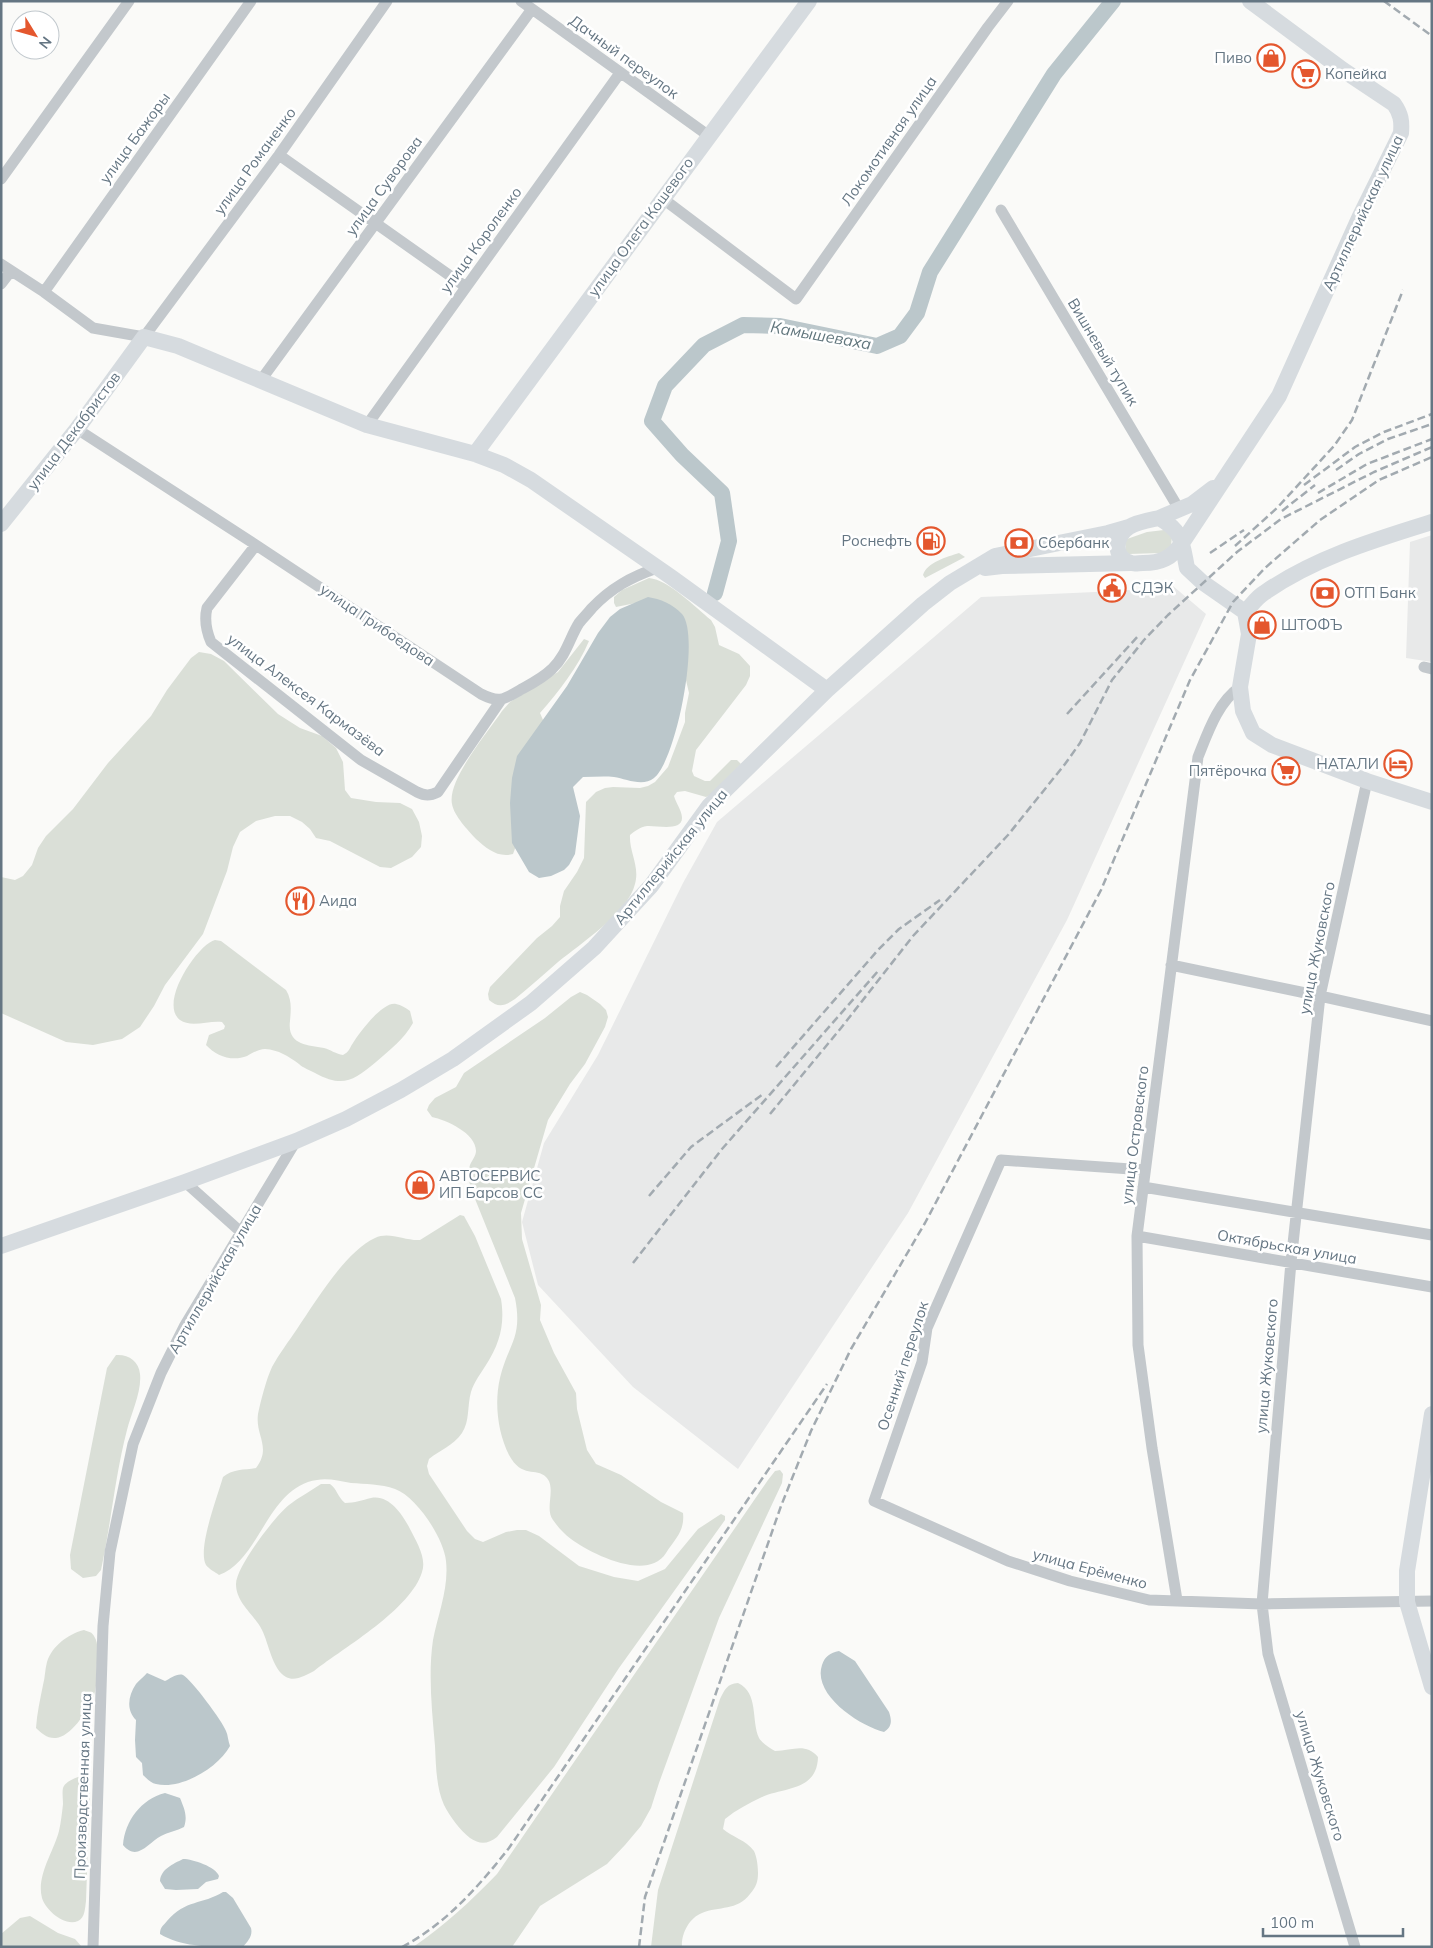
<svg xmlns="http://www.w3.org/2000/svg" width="1433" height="1948" viewBox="0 0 1433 1948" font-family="Mulish,sans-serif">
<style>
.built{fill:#e8e9e9}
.green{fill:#dadfd7}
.water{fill:#bbc7cb}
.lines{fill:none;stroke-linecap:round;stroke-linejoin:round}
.river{stroke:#bbc7cb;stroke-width:16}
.street{stroke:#c3c8cc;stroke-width:11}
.secondary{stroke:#d6dbdf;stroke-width:16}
.rail{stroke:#a2aab0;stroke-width:2.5;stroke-dasharray:8 4;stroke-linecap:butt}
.labels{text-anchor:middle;stroke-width:5;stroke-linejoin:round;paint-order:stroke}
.street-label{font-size:15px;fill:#657683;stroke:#fff}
.poi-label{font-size:15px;fill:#657683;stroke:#fff;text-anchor:start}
.water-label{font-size:16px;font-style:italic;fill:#60757c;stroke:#fff}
</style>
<rect width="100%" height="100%" fill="#fafaf8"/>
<!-- built -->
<path class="built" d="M1432,535v127l-26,-4 4,-116z
M1173,586l33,28 -139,306 -159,293 -170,256 -105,-82 -95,-102 -16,-63 22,-79 54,-88 85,-172 34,-61 264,-225 137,-6z"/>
<!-- green -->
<path class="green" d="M1164,530l8,6 -1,10 -10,7 -32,1 -3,-2 -1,-11 2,-2 20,-7z
M959,553l6,4 -40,21 -2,-3c4,-13 24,-18 36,-22z
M649,578c20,2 46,29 62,42l4,7 4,18 20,9 11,12v10l-4,9 -50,65 -4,21 2,5 11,5h5l21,-21h6l4,4 -28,30 -7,3 -21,-6 -8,1 -3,4c2,7 8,15 8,22 0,14 -27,7 -35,8 -7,1 -12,5 -17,9 -1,17 10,31 5,49 -7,29 -54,59 -77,78 -14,12 -28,25 -43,37 -10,7 -17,9 -26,1l-1,-6 2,-7 47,-49 15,-12 8,-9v-11l4,-15 13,-19 7,-14 2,-56 10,-10 9,-4 8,-1 27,1 8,-2 7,-4 13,-15 17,-45v-9l4,-20 -8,-34 -35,-58 -30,6 -2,-4v-6l8,-7z
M584,639l5,2c-11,26 -30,50 -49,72l7,16 -30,114 -4,11c-15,4 -26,-5 -37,-15 -8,-9 -22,-23 -24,-35 -5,-24 36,-72 50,-93l8,-9 48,-30z
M199,652l12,2 13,7 54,53 22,14 22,8 14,12 7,14 2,28 6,8 25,4 24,1 12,6 7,13 3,14 -1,11 -9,10 -21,11 -11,-1 -50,-26 -14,-3 -6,-9 -8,-7 -12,-6h-15l-19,5 -16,11 -7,15 -6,24 -24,63 -38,51 -11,21 -14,21 -18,12 -29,6 -27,-3 -65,-29v-136l14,3 8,-4 9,-11 6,-17 8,-12 27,-27 35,-46 43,-47 16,-26 24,-32z
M215,940l6,1 65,49c6,10 5,19 4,31 -3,24 17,24 34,27 7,2 12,6 19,7 6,-3 6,-6 10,-12 6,-10 30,-42 43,-39 5,1 10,4 14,7l3,12c-9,16 -23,27 -37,39 -23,19 -33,26 -61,11 -5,-3 -12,-5 -16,-9 -11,-8 -20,-14 -34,-15 -6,0 -13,4 -18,7 -15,6 -31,0 -41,-11l3,-10 15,-6 1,-3 -3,-4c-12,-2 -31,6 -42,-2 -22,-17 18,-76 35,-80z
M580,992l7,3 13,9 6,6 2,7 -3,10 -20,37 -15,20 -22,36 -27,93 1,26 19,66 -1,15 14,33 22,40 1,16 10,41 9,14 25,11 40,27 22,11c2,18 -8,26 -17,40 -18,29 -75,1 -95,-14 -7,-5 -13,-12 -18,-19 -9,-12 4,-32 -7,-43 -10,-10 -24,2 -37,-22 -11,-22 -15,-52 -9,-77 8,-34 23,-40 15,-80l-44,-109c-2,-9 -4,-15 -1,-24 2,-5 6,-9 6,-14 0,-18 -30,-31 -44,-34l-5,-7 2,-5 6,-7 21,-11 8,-14 81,-55 26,-21z
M460,1215l4,1 11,20 26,63c4,25 -1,44 -15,66 -5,8 -12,17 -15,27 -4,14 -1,29 -9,41 -9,13 -22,17 -33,26l-2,7 2,8 38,57 8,8 8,3 23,-10 11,-2h9l13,6 40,30 35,11 24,4 27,-12 33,-40 23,-15 4,2v4l-106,148 -65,99 -57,70c-9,7 -17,8 -27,1 -10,-8 -20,-21 -26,-33 -8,-18 -8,-40 -9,-59 -3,-35 -7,-72 -2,-106 5,-26 16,-52 13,-79 -2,-22 -29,-64 -51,-72 -14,-5 -30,-5 -44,-6 -12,-2 -23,-5 -34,-3 -50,7 -57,81 -98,95 -4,-3 -10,-6 -13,-10 -9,-16 12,-70 17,-88 9,-8 21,-7 33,-9 16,-21 -1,-32 2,-54 3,-14 8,-34 14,-47 7,-13 17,-26 25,-38 19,-28 48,-77 78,-91 14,-7 30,3 45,2z
M116,1355c12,-1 23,6 24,19 2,17 -9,40 -13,56 -12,46 -16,94 -26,140l-5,6 -13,2 -12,-9 -1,-14 37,-187z
M780,1470l3,4 -1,9 -63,135 -60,165 -8,25 -10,18 -16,19 -18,19 -67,42 -28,41h-99c31,-21 58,-46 84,-73l271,-394 7,-9z
M321,1484h9c7,5 7,12 15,19 10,0 17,-3 26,-5 18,-4 32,17 39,31 6,12 17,29 12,43 -11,37 -77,75 -108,99 -8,4 -19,11 -28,6 -14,-8 -17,-33 -24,-47 -8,-16 -26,-27 -26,-46 0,-17 39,-68 53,-79 10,-8 22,-14 32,-21z
M84,1630c5,2 8,2 10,6 5,7 3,18 3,26 -1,12 1,27 -5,38 -5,12 -22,37 -36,38 -8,1 -15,-5 -20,-10 1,-15 4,-28 7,-43 2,-7 2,-16 4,-23 5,-16 21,-28 37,-32z
M738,1683c21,10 13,37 21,55 3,5 11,10 16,13 17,0 30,-9 43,6 -1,34 -33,30 -56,40 -13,6 -26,13 -37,22l-2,10c9,8 23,11 31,22 3,6 4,16 4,22 0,9 -2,14 -8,21 -13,17 -31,12 -48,19 -13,5 -21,21 -20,34h-31l7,-57 62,-191c5,-10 7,-15 18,-16z
M78,1777l11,5 1,6 -4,113c-1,7 -1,17 -8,20 -14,6 -33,-12 -36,-23 -6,-22 12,-47 17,-67 2,-9 3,-18 4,-27 0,-5 -1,-12 0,-16 2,-6 10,-9 15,-11z
M30,1916l28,17 17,6 7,8h-81v-13l19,-16z"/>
<!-- water -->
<path class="water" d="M648,597c12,2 25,7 34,17 19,22 -6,147 -28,164 -11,9 -28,1 -40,-1 -10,-1 -21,0 -31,0l-10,10 7,29 -5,38 -6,11 -5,5 -13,6 -12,2 -10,-6 -17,-29 -2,-40 2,-25 5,-22 50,-70 31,-53 12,-16 10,-8z
M839,1651l16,10 34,51c3,9 3,15 -5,20 -24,-6 -72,-37 -62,-67 3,-9 8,-12 17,-14z
M147,1673l18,8c5,-2 12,-8 18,-6 8,4 40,47 43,56 2,4 2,10 4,15 -12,22 -49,44 -74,38 -5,-1 -9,-5 -13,-9l-1,-12 -6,-6 -1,-17 1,-20c-10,-10 -8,-24 0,-36 3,-4 8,-7 11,-11z
M165,1793l15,5c4,10 8,18 4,29 -7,4 -16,5 -23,9 -13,7 -24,26 -38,9 2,-24 18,-46 42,-52z
M183,1859c10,0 33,8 36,17l-1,3 -12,3 -8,7 -22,1 -11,-1 -5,-8c1,-12 13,-17 23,-22z
M223,1892h3l7,6 18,30c2,8 -3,13 -8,19 -28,0 -60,1 -83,-13 0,-7 3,-8 7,-13 19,-22 35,-16 56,-29z"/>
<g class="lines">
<!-- river -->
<path class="river" d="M715,593l14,-52 -7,-48 -40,-38 -30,-34 13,-35 39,-41 39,-20 37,1 97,20 23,-10 17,-23 13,-41 124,-198 59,-73"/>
<!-- street -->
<path class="street" d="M521,1l188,135
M279,155l187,132
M1,179l128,-178
M662,198l134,101 192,-272 20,-26
M1001,210l178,299
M1,264l43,28 49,36 51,9 135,-182 108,-154
M1,284l10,-13
M44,292l207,-291
M261,380l271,-371
M367,425l253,-352
M77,429l179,116 225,149c18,9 22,6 39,-4 11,-6 23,-12 32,-21 14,-13 18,-32 27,-46 4,-5 9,-10 13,-15 19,-20 39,-31 65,-40
M256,545l-49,63c-3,12 -1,22 4,34l150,118 56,32c8,4 13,4 21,0l63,-92
M1424,667l8,2
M1171,965l149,31 112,25
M1145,1170l-144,-10 -74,168 -5,34 -48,139 134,60 62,20 79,19 113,4 170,-3
M185,1182l57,51
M1143,1187l289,48
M1137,1236l295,51
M1177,1600l-25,-152 -14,-103 -1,-109 61,-479c10,-25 20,-55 42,-70
M93,1947l10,-321 7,-74 23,-108 28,-71 24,-48 111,-184
M1355,1947l-87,-293 -6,-50 29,-342 29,-266 47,-215"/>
<!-- secondary -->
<path class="secondary" d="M475,454l334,-453
M1159,518l33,-14 21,-16
M1,524l76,-95 67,-92 34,9 189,79 108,29 29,11 27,15 140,97 156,113
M985,568l17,-2 129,-3
M1187,568c-5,-25 -4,-37 -28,-50 -9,2 -22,4 -30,9 -14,9 -17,31 2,36 3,1 8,0 12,0 18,0 29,-5 39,-20l97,-147 81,-180 41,-83c1,-12 0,-19 -7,-29l-51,-34 -93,-69
M1187,568l15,14 43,30 4,22 -9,53 3,24 10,22 19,12 95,36 65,21
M1245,612c6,-6 12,-15 19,-19 50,-35 110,-53 168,-71
M1,1246l184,-64 111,-41 50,-22 55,-29 52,-31 78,-56 63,-55 57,-62 58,-80 118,-116 96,-86 27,-21 45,-27 113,-23 21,-6
M1432,1414l-25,157v31l25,85"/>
<!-- rail -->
<path class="rail" d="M1384,1l48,35
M1336,470l23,-16 29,-15 44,-15
M1304,485l51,-38 29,-15 48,-18
M1318,493l49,-29 65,-25
M1282,511l33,-26
M1235,546l42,-38 57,-62 18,-26 51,-130
M1210,553l34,-23
M1067,714l72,-79
M776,1067l102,-117 21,-21 41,-29
M770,1114l71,-86 72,-92 95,-101 57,-71 15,-21 32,-63 32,-40 24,-25 69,-63 44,-33 93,-47 58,-25
M649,1196l42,-49 72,-53
M633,1263l89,-114 157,-179
M402,1947c44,-23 77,-61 107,-99l318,-464
M639,1947l6,-50 136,-391 30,-75 40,-82 74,-126 176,-333 89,-210 43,-78 32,-34 55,-48 59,-40 53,-23"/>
</g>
<!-- icons -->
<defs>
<g id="shop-ring" transform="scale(1.4375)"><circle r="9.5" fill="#fff" stroke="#e4572e" stroke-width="1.5"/><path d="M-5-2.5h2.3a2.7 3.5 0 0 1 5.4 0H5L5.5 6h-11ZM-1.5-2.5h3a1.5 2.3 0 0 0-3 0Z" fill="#e4572e"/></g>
<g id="supermarket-ring" transform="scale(1.4375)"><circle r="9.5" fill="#fff" stroke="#e4572e" stroke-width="1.5"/><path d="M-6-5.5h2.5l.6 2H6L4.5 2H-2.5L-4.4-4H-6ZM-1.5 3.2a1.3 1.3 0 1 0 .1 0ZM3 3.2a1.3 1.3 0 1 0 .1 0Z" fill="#e4572e"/></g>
<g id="fuel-ring" transform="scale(1.4375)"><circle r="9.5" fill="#fff" stroke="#e4572e" stroke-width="1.5"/><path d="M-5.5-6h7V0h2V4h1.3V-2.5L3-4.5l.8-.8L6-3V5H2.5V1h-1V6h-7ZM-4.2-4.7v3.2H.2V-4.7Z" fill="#e4572e"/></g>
<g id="bank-ring" transform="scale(1.4375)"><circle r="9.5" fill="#fff" stroke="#e4572e" stroke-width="1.5"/><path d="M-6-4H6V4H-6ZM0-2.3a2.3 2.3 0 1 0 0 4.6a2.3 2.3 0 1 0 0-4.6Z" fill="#e4572e"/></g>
<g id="civic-ring" transform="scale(1.4375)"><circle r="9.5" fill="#fff" stroke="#e4572e" stroke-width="1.5"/><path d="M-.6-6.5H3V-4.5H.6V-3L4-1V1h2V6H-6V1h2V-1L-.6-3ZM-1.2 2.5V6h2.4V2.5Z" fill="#e4572e"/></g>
<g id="hotel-ring" transform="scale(1.4375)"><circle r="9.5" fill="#fff" stroke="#e4572e" stroke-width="1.5"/><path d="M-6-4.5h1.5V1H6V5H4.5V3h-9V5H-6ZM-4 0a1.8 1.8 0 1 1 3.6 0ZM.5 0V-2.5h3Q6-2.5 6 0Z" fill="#e4572e"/></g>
<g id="restaurant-ring" transform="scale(1.4375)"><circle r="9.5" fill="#fff" stroke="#e4572e" stroke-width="1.5"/><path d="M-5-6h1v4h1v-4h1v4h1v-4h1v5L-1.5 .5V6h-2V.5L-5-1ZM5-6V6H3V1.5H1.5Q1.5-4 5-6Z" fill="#e4572e"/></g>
</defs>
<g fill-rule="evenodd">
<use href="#shop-ring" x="1271" y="58"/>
<use href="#supermarket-ring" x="1306" y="74"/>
<use href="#fuel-ring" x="931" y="541"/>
<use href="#bank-ring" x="1019" y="543"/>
<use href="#civic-ring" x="1112" y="588"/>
<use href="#bank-ring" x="1325" y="593"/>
<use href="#shop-ring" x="1262" y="625"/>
<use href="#hotel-ring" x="1398" y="764"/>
<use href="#supermarket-ring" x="1286" y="771"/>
<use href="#restaurant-ring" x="300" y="901"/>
<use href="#shop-ring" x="420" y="1185"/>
</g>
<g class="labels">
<!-- street labels -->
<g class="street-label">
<text transform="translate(624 57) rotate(36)" y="5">Дачный переулок</text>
<text transform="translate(135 138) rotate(-54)" y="5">улица Бажоры</text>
<text transform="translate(889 141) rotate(-55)" y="5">Локомотивная улица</text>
<text transform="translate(255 161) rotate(-54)" y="5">улица Романенко</text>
<text transform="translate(384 186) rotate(-54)" y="5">улица Суворова</text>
<text transform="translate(1363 213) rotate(-65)" y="5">Артиллерийская улица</text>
<text transform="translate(641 227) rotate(-54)" y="5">улица Олега Кошевого</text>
<text transform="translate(481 240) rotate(-54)" y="5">улица Короленко</text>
<text transform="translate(1103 352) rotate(59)" y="5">Вишневый тупик</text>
<text transform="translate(74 431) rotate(-53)" y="5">улица Декабристов</text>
<text transform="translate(377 625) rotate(34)" y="5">улица Грибоедова</text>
<text transform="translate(306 695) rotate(37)" y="5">улица Алексея Кармазёва</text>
<text transform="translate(671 857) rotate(-51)" y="5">Артиллерийская улица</text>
<text transform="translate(1317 948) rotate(-79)" y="5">улица Жуковского</text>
<text transform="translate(1135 1135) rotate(-83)" y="5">улица Островского</text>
<text transform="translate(1287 1247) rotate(10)" y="5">Октябрьская улица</text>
<text transform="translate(215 1279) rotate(-60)" y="5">Артиллерийская улица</text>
<text transform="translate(903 1366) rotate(-72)" y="5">Осенний переулок</text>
<text transform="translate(1267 1366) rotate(-85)" y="5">улица Жуковского</text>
<text transform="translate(1090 1569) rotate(15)" y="5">улица Ерёменко</text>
<text transform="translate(1320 1776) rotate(73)" y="5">улица Жуковского</text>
<text transform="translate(83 1786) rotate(-88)" y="5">Производственная улица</text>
</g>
<!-- poi labels -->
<g class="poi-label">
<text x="1252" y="63" text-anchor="end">Пиво</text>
<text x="1325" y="79">Копейка</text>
<text x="912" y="546" text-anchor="end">Роснефть</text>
<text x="1038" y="548">Сбербанк</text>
<text x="1131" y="593">СДЭК</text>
<text x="1344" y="598">ОТП Банк</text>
<text x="1281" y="630">ШТОФЪ</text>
<text x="1379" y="769" text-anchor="end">НАТАЛИ</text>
<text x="1267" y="776" text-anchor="end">Пятёрочка</text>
<text x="319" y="906">Аида</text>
<text x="439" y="1181">АВТОСЕРВИС<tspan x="439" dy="17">ИП Барсов СС</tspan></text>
</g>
<!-- water labels -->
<g class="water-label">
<text transform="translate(821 335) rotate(10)" y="6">Камышеваха</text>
</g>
</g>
<!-- border -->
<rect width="1433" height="1948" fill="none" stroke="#657683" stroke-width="5"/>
<!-- north arrow -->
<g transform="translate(35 35) rotate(127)"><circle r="24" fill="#ffffff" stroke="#c1c8cd"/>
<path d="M0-4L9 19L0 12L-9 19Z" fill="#e4572e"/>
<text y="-8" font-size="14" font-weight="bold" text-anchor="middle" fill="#657683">N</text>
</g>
<!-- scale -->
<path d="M1263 1928v8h140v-8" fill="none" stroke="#657683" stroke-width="2.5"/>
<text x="1270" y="1928" font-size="15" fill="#657683" stroke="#ffffff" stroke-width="4" paint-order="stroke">100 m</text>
</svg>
